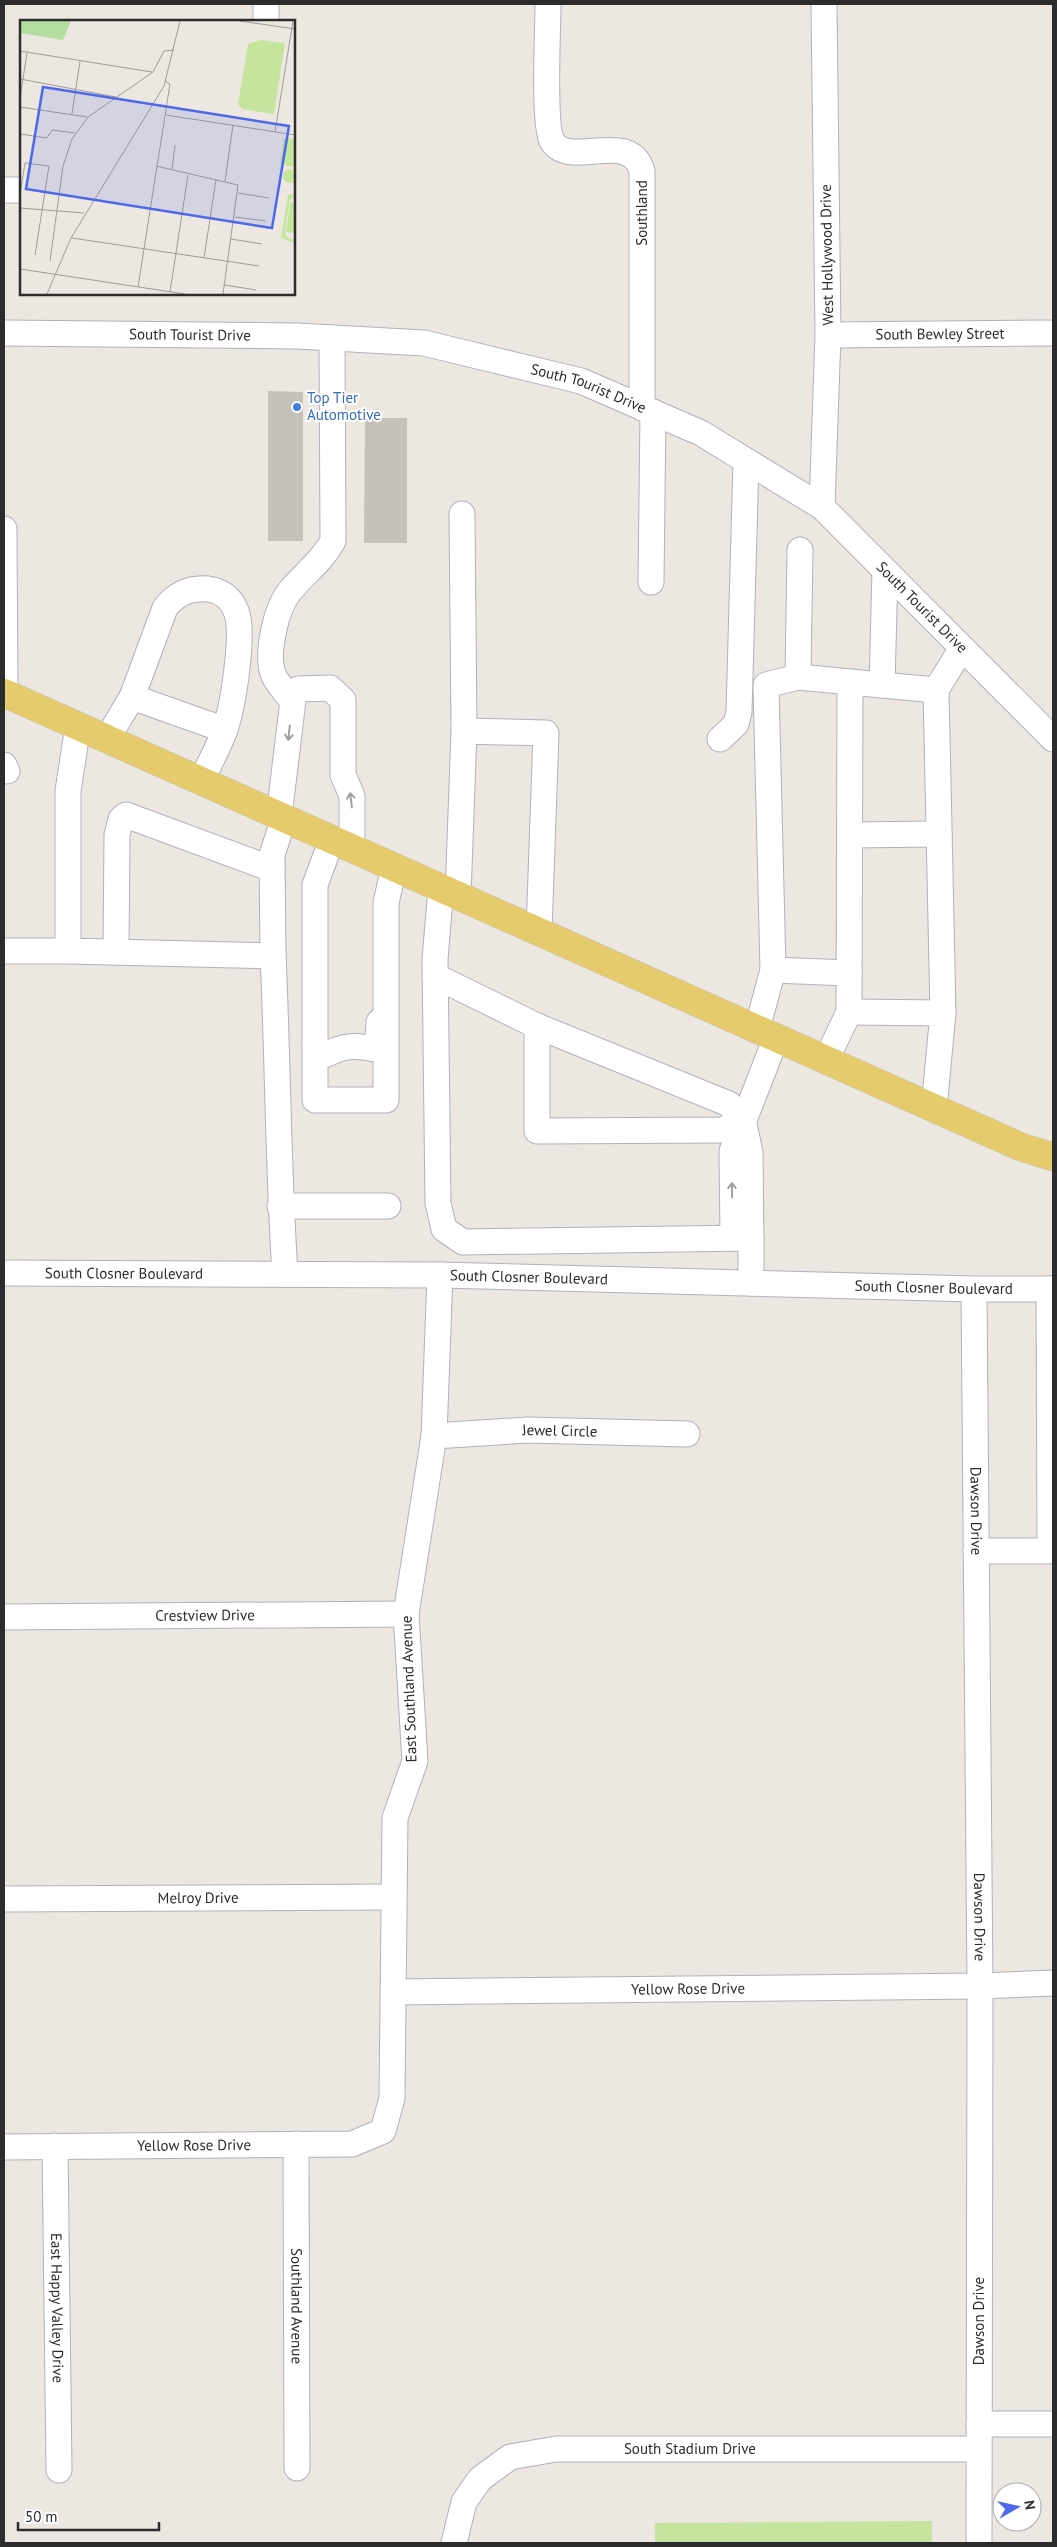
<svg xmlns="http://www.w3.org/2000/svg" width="1057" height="2547" viewBox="0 0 1057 2547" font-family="'PT Sans',sans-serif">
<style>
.pitch{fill:#c5e49e}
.building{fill:#c5c1bb}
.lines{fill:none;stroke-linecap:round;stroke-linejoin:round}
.minor-casing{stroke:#b0b1bb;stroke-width:27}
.major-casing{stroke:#c4c4c4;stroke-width:29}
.minor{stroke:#fff;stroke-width:25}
.major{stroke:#e5cb6c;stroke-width:28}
.oneway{stroke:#a0a0a0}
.shop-dot{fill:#3f7fe0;stroke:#fff;stroke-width:2}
.labels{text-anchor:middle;stroke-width:4;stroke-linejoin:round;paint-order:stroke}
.street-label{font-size:15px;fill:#2c2c2c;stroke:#fff}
.shop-label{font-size:15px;fill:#366cbe;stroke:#fff;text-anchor:start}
.inset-road{fill:none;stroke:#9f9c98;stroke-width:1}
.view{fill:#4e68ea;fill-opacity:0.15;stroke:#4e68ea;stroke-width:2.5}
.inset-edge{fill:none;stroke:#2c2c2c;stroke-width:2.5}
</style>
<rect width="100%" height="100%" fill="#ece7e0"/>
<!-- pitch -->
<path class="pitch" d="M932,2521v22h-277v-20z"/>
<!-- building -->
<path class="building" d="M268,391l35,1v149h-35z
M365,418h42v125h-43z"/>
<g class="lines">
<!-- minor casing -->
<g class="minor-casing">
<g id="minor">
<path d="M266,4v17"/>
<path d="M548,4c0,25 -5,120 4,137 17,29 78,-13 90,30v237"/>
<path d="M4,190h17"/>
<path id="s1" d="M4,333l293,3 127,7 157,38 120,52 121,74 231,232"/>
<path id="s2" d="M828,335l225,-2"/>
<path d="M822,507l6,-172 -4,-331"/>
<path d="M462,514l2,217"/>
<path d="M4,529l1,165"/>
<path d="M651,582l2,-170"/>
<path d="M798,677l84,8 3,-114"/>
<path d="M882,685l54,5"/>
<path d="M132,697l93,33"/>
<path d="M292,701c-5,-8 -14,-16 -18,-25 -9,-21 2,-68 16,-85 15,-18 32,-30 43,-50l-1,-203"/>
<path d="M78,726l-10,65v160l205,5 -1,-101 12,-37"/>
<path d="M107,739l25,-42 33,-89c11,-14 24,-21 43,-19 14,2 23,9 28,22 9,21 -3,95 -11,118 -6,18 -16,35 -24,52"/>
<path d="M720,739l16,-15 3,-12 7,-251"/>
<path d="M4,765l3,6"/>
<path d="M279,816l15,-124 4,-3 32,-1 13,12v75l9,21v53"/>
<path d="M850,835l89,-1"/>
<path d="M332,839l-17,46v215h71v-197l8,-36"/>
<path d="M441,888l-6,71 3,244 6,26 19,13 288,-4 -1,-86 -7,-32 -14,-16 -192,-78v105l186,-1 20,-10"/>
<path d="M458,896l6,-165 82,2 -7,199"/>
<path d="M4,951h64"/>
<path d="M116,952l1,-117 4,-16 5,-4 146,54"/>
<path d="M273,956c5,106 5,212 12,318"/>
<path d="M773,970l76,3"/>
<path d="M435,976l102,50"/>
<path d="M849,1012l94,1 -9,95"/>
<path d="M943,1013l-7,-323 26,-42"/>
<path d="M757,1029l16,-59 -7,-285 32,-8 2,-127"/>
<path d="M315,1046l12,8c18,-9 29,-9 48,-5l3,-10 1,-17"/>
<path d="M826,1060l23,-48 1,-330"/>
<path d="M280,1206h108"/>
<path d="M733,1238l-1,-87 44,-113"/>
<path d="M751,1238v45"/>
<path id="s3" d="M4,1273l436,2 534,14h79"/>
<path id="s4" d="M974,1289l6,697 -1,557"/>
<path id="s5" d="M434,1436l94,-6 159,4"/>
<path d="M976,1551h74l-1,-262"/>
<path id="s6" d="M4,1617l402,-3"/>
<path id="s7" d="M4,1899l389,-2"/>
<path id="s8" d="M394,1992l586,-6 73,-3"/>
<path id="s9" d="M296,2144l1,324"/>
<path id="s10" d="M55,2146l4,324"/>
<path id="s11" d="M4,2147l348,-3 31,-13 9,-33 3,-280 20,-57 -9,-147 28,-178 6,-161"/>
<path d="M979,2424h74"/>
<path id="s12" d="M454,2543l10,-41 16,-23 30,-22 46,-8h422"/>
</g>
</g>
<!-- major casing -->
<g class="major-casing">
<path id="major" d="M4,693l1017,454 32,10"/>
</g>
<!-- minor -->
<use href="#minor" class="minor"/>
<!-- major -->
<use href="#major" class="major"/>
</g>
<!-- one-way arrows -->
<defs><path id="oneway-shaft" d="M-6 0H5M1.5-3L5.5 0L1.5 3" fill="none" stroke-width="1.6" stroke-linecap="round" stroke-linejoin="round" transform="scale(1.25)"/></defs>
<g class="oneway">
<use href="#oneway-shaft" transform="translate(289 733) rotate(96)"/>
<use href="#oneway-shaft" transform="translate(351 800) rotate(-97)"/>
<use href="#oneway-shaft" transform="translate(732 1190) rotate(-91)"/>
</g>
<!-- markers -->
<circle class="shop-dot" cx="297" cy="407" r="5"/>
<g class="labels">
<!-- street labels -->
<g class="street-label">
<text transform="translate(642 213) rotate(-90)" y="5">Southland</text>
<text transform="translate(827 255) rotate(-91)" y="5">West Hollywood Drive</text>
<text dy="5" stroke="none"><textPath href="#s2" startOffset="112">South Bewley Street</textPath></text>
<text dy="5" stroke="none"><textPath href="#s1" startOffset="186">South Tourist Drive</textPath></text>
<text dy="5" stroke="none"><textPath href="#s1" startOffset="591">South Tourist Drive</textPath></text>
<text dy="5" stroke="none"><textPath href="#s1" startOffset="996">South Tourist Drive</textPath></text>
<text dy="5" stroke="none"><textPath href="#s3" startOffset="120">South Closner Boulevard</textPath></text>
<text dy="5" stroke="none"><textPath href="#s3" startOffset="525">South Closner Boulevard</textPath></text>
<text dy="5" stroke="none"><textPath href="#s3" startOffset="930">South Closner Boulevard</textPath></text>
<text dy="5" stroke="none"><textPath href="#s5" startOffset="126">Jewel Circle</textPath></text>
<text dy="5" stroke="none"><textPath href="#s4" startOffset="222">Dawson Drive</textPath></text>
<text dy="5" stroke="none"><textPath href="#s6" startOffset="201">Crestview Drive</textPath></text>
<text transform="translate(409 1689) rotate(-92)" y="5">East Southland Avenue</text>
<text dy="5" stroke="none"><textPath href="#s7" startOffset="194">Melroy Drive</textPath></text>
<text dy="5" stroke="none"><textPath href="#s4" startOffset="628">Dawson Drive</textPath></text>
<text dy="5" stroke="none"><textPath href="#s8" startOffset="294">Yellow Rose Drive</textPath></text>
<text dy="5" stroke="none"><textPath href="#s11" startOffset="190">Yellow Rose Drive</textPath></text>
<text dy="5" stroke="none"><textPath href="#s9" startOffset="162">Southland Avenue</textPath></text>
<text dy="5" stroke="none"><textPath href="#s10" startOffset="162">East Happy Valley Drive</textPath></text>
<text transform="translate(979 2321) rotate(-90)" y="5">Dawson Drive</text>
<text dy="5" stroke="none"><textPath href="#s12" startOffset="288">South Stadium Drive</textPath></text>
</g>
<!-- shop labels -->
<g class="shop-label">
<text x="307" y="403">Top Tier<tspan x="307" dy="17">Automotive</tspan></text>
</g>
</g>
<!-- overview -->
<g transform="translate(20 20)">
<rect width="275" height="275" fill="#ece7e0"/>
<path d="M0,1h51l-8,19 -43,-7z" fill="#b4dea1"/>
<path d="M241,20l24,3 -11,71 -32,-5 -4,-5 10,-60zM264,118l11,1 -1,28 -14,-3zM263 156a7 7 0 1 1 14 0a7 7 0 1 1-14 0ZM275,174l-6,8 -4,30 3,6 7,2 -1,3 -13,-5 7,-43zM270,182l5,1v30l-9,-1z" fill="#c5e49e"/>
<path class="inset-road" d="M220,1l55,8M0,31l132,21M0,59l96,18M0,78l7,-45M0,87l67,10M52,94l8,-53M146,95l129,20M255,112l18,-111M0,114l27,4 5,-8 23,3M136,146l82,19 -15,109M152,149l3,-24M205,161l8,-56M218,173l31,5M0,174l5,-31 24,3 -14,89M0,188l64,5M215,197l31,4M52,218l187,28M211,219l31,5M184,238l12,-78M30,241l13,-95 9,-27 16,-22 65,-45 11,-21 10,-1M0,249l165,25M205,265l31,5M118,267l32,-203 -5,-3M150,272l18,-117M27,274l24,-56 93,-152 16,-65"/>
<path class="view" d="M23,67l246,39 -17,102 -246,-39z"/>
<rect width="275" height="275" class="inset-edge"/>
</g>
<!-- border -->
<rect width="1057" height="2547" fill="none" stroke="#2c2c2c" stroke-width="10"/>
<!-- north arrow -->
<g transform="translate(1017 2507) rotate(81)"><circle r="24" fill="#ffffff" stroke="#ababab"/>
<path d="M0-4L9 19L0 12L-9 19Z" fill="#4e68ea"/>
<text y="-8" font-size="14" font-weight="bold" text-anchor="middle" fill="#2c2c2c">N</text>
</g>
<!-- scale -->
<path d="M18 2522v8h141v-8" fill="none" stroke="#2c2c2c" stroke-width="2.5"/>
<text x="25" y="2522" font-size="15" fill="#2c2c2c" stroke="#ffffff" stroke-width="4" paint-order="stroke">50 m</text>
</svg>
